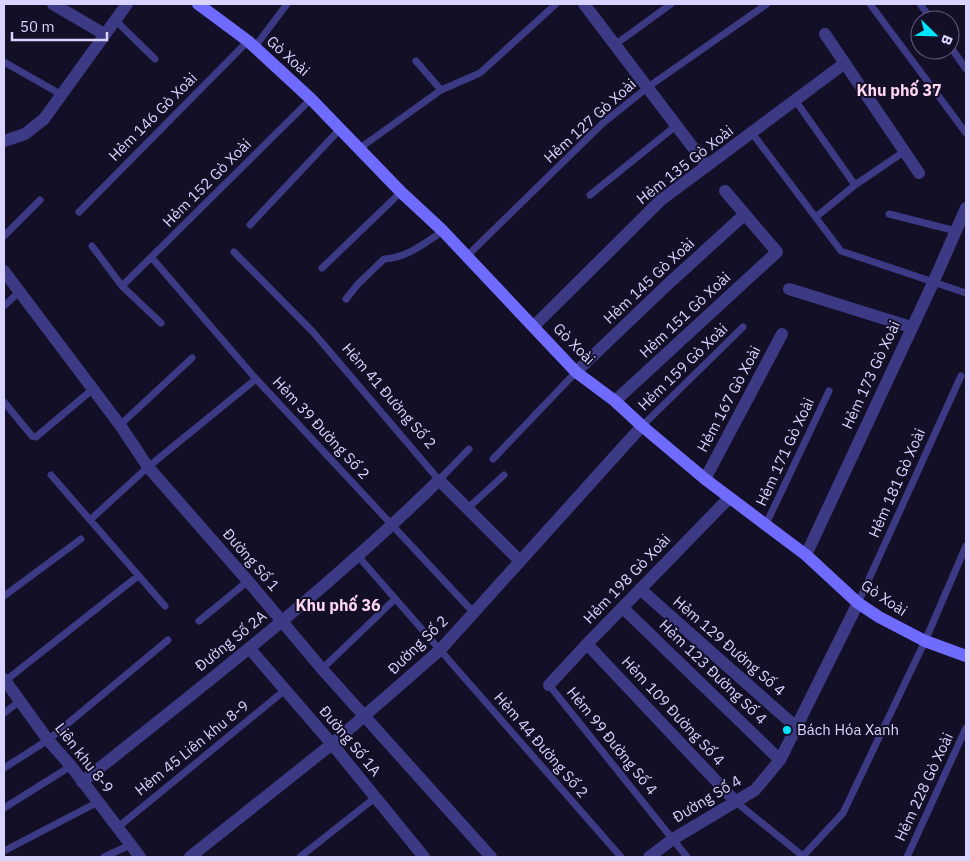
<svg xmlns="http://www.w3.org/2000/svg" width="970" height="861" viewBox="0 0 970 861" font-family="'IBM Plex Sans',sans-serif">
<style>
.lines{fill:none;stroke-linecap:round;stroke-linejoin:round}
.lane{stroke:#3d3a85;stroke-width:7}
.street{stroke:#3d3a85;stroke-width:12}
.secondary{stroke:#6f6bff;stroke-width:12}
.poi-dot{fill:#00e5ff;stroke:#130f26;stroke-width:2}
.labels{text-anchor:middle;stroke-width:4;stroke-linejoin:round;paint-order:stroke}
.street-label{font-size:15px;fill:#d9d4ff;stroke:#130f26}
.poi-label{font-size:15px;fill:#d9d4ff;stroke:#130f26;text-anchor:start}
.neighbourhood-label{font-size:16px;font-weight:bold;fill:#ffd6f0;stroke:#130f26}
</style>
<rect width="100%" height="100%" fill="#130f26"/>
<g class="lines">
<!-- lane -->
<path class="lane" d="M870,4l96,129
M920,4l12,16
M115,20l40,39
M616,44l55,-40
M950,46l16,23
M254,48l33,-44
M416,61l25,29
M4,62l58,33
M795,100l60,85
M752,133l89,118 125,42
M360,148l81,-58 39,-17 76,-69
M590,195l87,-70
M79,212l169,-171
M889,214l67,17
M816,217l39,-32 50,-34
M250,225l90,-96
M4,236l36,-36
M92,246l30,40 39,37
M234,252l79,80 126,148 30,-31
M467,256l136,-133 45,-36 119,-83
M152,258l104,121 218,234
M322,268l79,-76
M122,286l189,-187
M346,299l12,-15 26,-25c23,-1 41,-16 59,-28
M4,306l16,-15
M4,402l28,34 4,1 57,-48
M120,425l72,-67
M642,426l101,-99
M493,459l83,-87
M51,475l114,131
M468,508l36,-33
M90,520l58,-53 108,-88
M766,524l63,-133
M357,555l264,302
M4,596l77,-57
M858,603l103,-227
M199,621l49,-40
M322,669l73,-70
M5,681l133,-105
M549,685l138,172
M4,713l16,-12
M4,768l44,-28 120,-100
M736,802l68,55
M4,808l67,-42
M117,828l168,-138
M4,851l94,-49
M803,856l40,-43 82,-172 41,-95
M104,857l26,-12
M300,857l76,-60
M907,857l59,-129"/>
<!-- street -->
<path class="street" d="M53,4l51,30
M584,4l123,162
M825,34l94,139
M4,141l21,-7 19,-15 83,-115
M4,271l116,154 28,42 100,114 74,88 169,188
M789,289l122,38
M534,326l127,-126 184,-137
M576,372l91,-87 78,-71
M615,401l162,-149 -52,-61
M705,479l77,-145
M806,555l127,-272 33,-75
M640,589l156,138
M623,608l157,152
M587,644l149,158
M249,648l83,96 92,113
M4,679l44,61 23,26 69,91
M549,685l38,-41 142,-146
M82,782c122,-97 246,-193 357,-302l81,81
M190,857l142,-113 108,-94 202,-224
M649,857l24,-18 82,-49 25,-30 78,-157"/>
<!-- secondary -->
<path class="secondary" d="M198,4l50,37 63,58 90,93 42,39 133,141 39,29 27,25 63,53 101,76 52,48 21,14 46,24 41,15"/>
</g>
<!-- markers -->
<circle class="poi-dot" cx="787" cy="730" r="5"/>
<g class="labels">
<!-- street labels -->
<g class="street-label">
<text transform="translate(288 56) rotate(42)" y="5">Gò Xoài</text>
<text transform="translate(153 117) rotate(-45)" y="5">Hẻm 146 Gò Xoài</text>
<text transform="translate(590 121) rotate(-42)" y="5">Hẻm 127 Gò Xoài</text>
<text transform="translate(685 165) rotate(-38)" y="5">Hẻm 135 Gò Xoài</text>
<text transform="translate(207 183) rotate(-45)" y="5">Hẻm 152 Gò Xoài</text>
<text transform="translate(649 281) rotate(-43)" y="5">Hẻm 145 Gò Xoài</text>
<text transform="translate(685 315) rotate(-43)" y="5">Hẻm 151 Gò Xoài</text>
<text transform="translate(574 344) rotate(45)" y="5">Gò Xoài</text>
<text transform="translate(683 367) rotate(-44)" y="5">Hẻm 159 Gò Xoài</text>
<text transform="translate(871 375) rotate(-65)" y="5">Hẻm 173 Gò Xoài</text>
<text transform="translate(389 396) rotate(49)" y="5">Hẻm 41 Đường Số 2</text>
<text transform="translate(729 399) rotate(-62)" y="5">Hẻm 167 Gò Xoài</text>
<text transform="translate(321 428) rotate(47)" y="5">Hẻm 39 Đường Số 2</text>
<text transform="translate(785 452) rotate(-65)" y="5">Hẻm 171 Gò Xoài</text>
<text transform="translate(897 483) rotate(-66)" y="5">Hẻm 181 Gò Xoài</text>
<text transform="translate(251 560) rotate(49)" y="5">Đường Số 1</text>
<text transform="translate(627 579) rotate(-46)" y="5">Hẻm 198 Gò Xoài</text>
<text transform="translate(884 598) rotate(34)" y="5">Gò Xoài</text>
<text transform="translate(231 641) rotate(-39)" y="5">Đường Số 2A</text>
<text transform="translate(418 645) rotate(-44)" y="5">Đường Số 2</text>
<text transform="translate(729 646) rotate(41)" y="5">Hẻm 129 Đường Số 4</text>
<text transform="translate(713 672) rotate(44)" y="5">Hẻm 123 Đường Số 4</text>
<text transform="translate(673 711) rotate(47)" y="5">Hẻm 109 Đường Số 4</text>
<text transform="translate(350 741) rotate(50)" y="5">Đường Số 1A</text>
<text transform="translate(612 741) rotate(51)" y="5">Hẻm 99 Đường Số 4</text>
<text transform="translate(541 745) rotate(49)" y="5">Hẻm 44 Đường Số 2</text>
<text transform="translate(192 748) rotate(-39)" y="5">Hẻm 45 Liên khu 8-9</text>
<text transform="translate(84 758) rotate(52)" y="5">Liên khu 8-9</text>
<text transform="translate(924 787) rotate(-65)" y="5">Hẻm 228 Gò Xoài</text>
<text transform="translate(707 799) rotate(-31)" y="5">Đường Số 4</text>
</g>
<!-- poi labels -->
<g class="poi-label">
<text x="797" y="735">Bách Hóa Xanh</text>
</g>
<!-- neighbourhood labels -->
<g class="neighbourhood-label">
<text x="899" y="96">Khu phố 37</text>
<text x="338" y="611">Khu phố 36</text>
</g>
</g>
<!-- border -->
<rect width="970" height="861" fill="none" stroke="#d9d4ff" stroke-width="10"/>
<!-- north arrow -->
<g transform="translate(935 35) rotate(113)"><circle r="24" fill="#130f26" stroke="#625e7d"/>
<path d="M0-4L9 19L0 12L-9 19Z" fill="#00e5ff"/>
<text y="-8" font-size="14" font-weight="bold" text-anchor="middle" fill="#d9d4ff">B</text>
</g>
<!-- scale -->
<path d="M12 32v8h95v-8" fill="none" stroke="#d9d4ff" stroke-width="2.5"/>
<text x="20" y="32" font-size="15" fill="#d9d4ff" stroke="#130f26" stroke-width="4" paint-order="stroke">50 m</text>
</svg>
